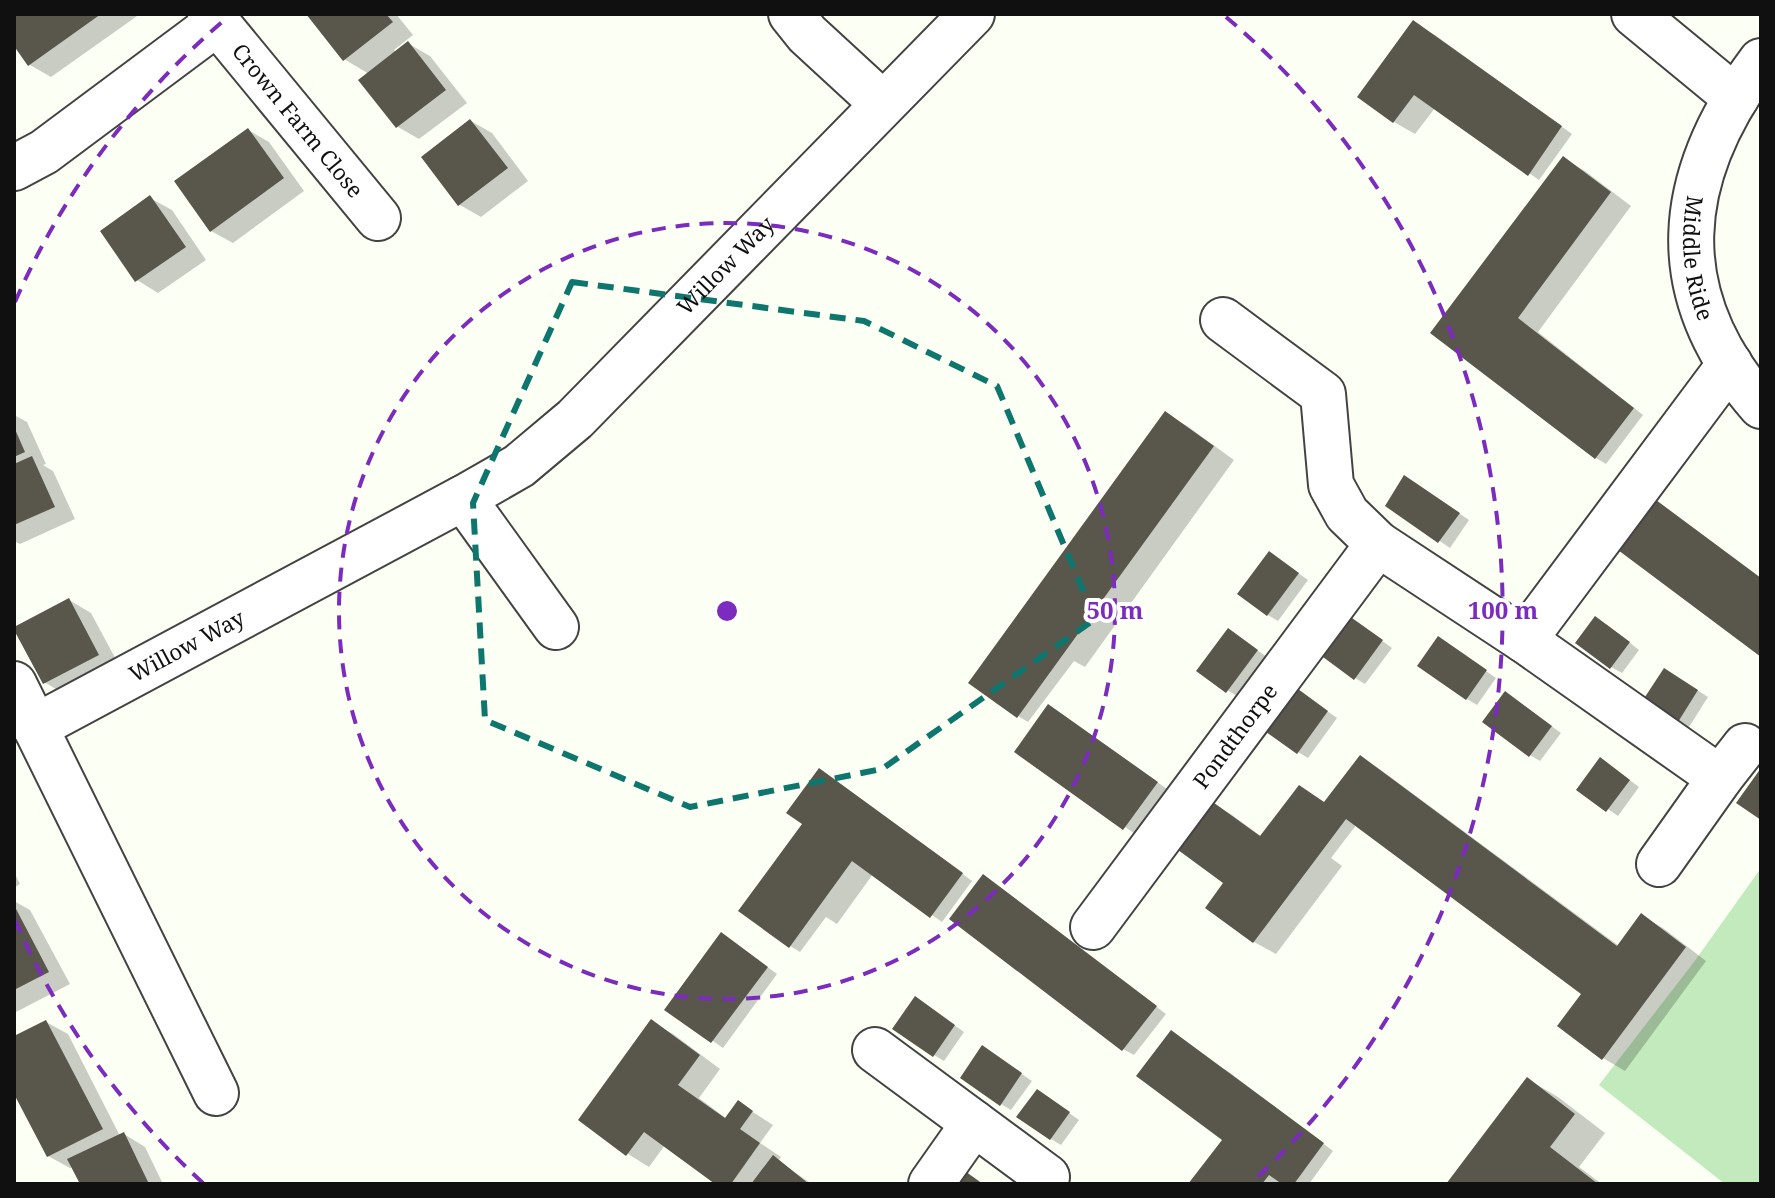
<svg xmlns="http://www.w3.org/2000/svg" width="1775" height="1198" viewBox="0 0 1775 1198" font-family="'Noto Serif',serif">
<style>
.green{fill:#c2eabc}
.shadow{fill:#0003}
.building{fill:#59564c}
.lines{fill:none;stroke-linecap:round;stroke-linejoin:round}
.minor-casing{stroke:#434343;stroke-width:48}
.minor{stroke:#fff;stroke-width:44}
.marked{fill:none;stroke:#0f766e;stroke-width:6;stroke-dasharray:16 10;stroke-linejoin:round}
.ring{fill:none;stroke:#7b2cbf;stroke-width:4;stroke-dasharray:14 10}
.labels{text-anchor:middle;stroke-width:8;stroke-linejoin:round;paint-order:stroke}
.street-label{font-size:22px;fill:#101010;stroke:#fff}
.centre{fill:#7b2cbf;stroke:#fff;stroke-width:4}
.ring-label{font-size:24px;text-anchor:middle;font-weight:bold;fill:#7b2cbf;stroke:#fff;stroke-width:8;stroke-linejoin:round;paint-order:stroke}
</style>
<rect width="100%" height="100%" fill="#fcfff3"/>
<!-- green -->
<path class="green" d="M1761,868v316h-36l-126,-99 95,-123z"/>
<!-- shadow -->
<path class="shadow" d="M14,14h126l-89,63 -21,-12 -16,-22z
M309,14h87l17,21 -19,15 3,3 12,-9 21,12 37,47 -48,36 -21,-12 -29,-53 -25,-15z
M1413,23l22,12 137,99 -33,46 -104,-72 -20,26 -21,-12 -34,-25z
M471,121l21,12 36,48 -47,36 -21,-12 -36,-48z
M248,130l21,12 35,49 -71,52 -22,-12z
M1564,159l21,12 46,35 -93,126 105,83 -37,49 -10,-6 -164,-125z
M150,198l22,12 34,50 -48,33 -21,-13z
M1165,414l22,12 47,34 -149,207 -11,-6 -46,61 -10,-6z
M14,415l13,7 19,42 -3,1 10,6 22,48 -55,25 -6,-3z
M1415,483l54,37 -19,28 -62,-42z
M1280,560l28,20 -30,41 -10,-6z
M69,600l22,13 29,54 -54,28 -22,-13z
M1606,624l33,26 -17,23 -11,-6z
M1363,627l29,21 -27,36 -10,-6z
M1238,637l29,20 -29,40 -39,-26z
M1449,645l47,33 -19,27 -10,-6z
M1675,676l33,21 -19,30 -10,-6z
M1309,698l28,20 -29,40 -10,-6z
M1516,700l45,33 -21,28 -10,-6z
M1059,712l108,77 -32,45 -118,-83z
M1360,757l21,13 238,176 22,-30 22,12 43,33 -81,110 -22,-13 -43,-32 24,-33 -227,-169 -26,34 11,8 -66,88 -22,-12 -46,-35 18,-24 -15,-81 21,13 30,22 63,-33z
M1611,766l28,21 -21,29 -39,-27z
M820,771l18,11v3l90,66 2,-2 42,32 -30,41 -69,-48 -36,50 -11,-7 -26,35 -10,-6 15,-122z
M14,872l6,12 -6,4z
M984,877l10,6 172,131 -32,41 -11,-6z
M14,901l16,9 40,74 -54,28 -2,-1z
M732,941l45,33 -54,74 -56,-39z
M926,1005l38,27 -20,29 -10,-6z
M46,1022l22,12 52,102 4,-2 21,13 18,37h-81l-8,-17 -4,1 -22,-12 -34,-66v-52z
M652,1022l21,12 47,35 -21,29 28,21 12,-16 34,22 -13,18 21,14 -3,4 34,23h-93l-54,-39 -16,22 -21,-13 -48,-35z
M993,1054l39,27 -21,29 -10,-6z
M1218,1066l11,6 104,79 -24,33h-119l34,-45z
M1527,1079l31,18 47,36 -26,34 23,17h-153z
M1048,1098l31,22 -18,25 -10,-6z"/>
<!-- building -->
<path class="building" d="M14,14h87l-73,52 -14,-20z
M306,14h80l7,8 -50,39z
M1413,20l149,106 -34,50 -114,-81 -21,28 -36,-26z
M408,41l38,49 -50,38 -38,-48z
M470,119l38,49 -50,38 -37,-49z
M248,128l36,50 -74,54 -36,-51z
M1563,156l48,36 -93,126 116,90 -39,51 -165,-126z
M150,195l36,52 -51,35 -35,-51z
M1165,411l49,35 -197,272 -49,-35z
M14,427l11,25 -11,5z
M32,456l23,51 -41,18v-61z
M1404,475l56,38 -22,30 -53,-37z
M1656,500l105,78v79l-143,-107z
M1269,551l30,22 -32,43 -30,-22z
M69,598l30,57 -56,29 -29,-54v-3z
M1595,616l35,26 -20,27 -35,-26z
M1352,618l31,22 -29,40 -31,-23z
M1228,628l30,22 -32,43 -30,-22z
M1438,636l49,34 -21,30 -49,-34z
M1664,668l34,22 -20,32 -35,-22z
M1298,689l30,22 -31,43 -31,-22z
M1505,691l47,35 -23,31 -47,-35z
M1048,704l110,78 -35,48 -109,-78z
M1360,755l257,191 24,-33 45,34 -84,113 -45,-34 24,-32 -235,-175 -93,124 -48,-35 18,-25 -49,-36 36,-47 50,36 39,-51 25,17z
M1600,757l30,23 -24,32 -30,-22z
M819,768l144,105 -33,45 -78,-57 -63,87 -51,-37 64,-87 -16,-11z
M1761,768v52l-25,-17z
M983,874l174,132 -35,45 -173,-132z
M14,905l35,67 -35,18z
M721,932l47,35 -57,76 -47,-33z
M915,996l40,29 -22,32 -41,-28z
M651,1019l49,36 -22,30 47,33 13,-18 15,11 -13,18 20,14 -29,41h-16l-71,-52 -18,24 -48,-36z
M46,1020l57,109 -56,28 -33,-63v-58z
M1171,1030l153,113 -30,41h-12l-13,-9 -7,9h-74l34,-44 -86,-64z
M982,1045l40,28 -22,33 -40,-28z
M1527,1077l48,37 -25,33 48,37h-152z
M1037,1089l33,23 -20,28 -34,-23z
M124,1132l25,52h-69l-13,-25z
M773,1155l36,29h-58z
M962,1169l21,15h-31z"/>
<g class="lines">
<!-- minor casing -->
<g class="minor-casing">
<g id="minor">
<path id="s1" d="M210,14l168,204"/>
<path d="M791,14l16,20 76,70"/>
<path d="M1634,14l102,84"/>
<path id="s2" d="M1761,61c-87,116 -99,232 0,345"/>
<path d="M14,168l30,-16 173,-129"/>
<path d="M1223,320l100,74 8,91 16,29 31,30 146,96 196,138"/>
<path d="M463,498l93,129"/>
<path d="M1524,640l206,-276"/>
<path d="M14,684l202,409"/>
<path id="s3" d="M35,727l428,-229 56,-32 56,-47 397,-405"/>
<path d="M1659,864l61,-86 25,-32"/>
<path id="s4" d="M1093,927l285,-383"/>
<path d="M875,1050l172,127"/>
<path d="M931,1184l43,-61"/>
</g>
</g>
<!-- minor -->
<use href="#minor" class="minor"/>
</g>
<!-- marked area -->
<path class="marked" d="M572,282l292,39 133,65 98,233 -213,150 -192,38 -205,-87 -12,-217z"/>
<!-- distance rings -->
<g class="ring">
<circle cx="727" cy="611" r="388"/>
<path d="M203 1183A776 776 0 0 1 15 920M15 302A776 776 0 0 1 228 17M1226 17A776 776 0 0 1 1251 1183"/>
</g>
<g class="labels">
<!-- street labels -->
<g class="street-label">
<text dy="8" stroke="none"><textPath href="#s1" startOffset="138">Crown Farm Close</textPath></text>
<text dy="8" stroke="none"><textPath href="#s2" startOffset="214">Middle Ride</textPath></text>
<text dy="8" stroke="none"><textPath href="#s3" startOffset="838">Willow Way</textPath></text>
<text dy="8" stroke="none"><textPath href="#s3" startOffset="172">Willow Way</textPath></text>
<text dy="8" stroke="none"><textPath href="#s4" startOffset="238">Pondthorpe</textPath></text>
</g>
</g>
<circle cx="727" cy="611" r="12" class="centre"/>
<g class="ring-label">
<text x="1115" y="619">50 m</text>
<text x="1503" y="619">100 m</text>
</g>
<!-- border -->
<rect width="1775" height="1198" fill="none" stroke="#101010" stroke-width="32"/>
</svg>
